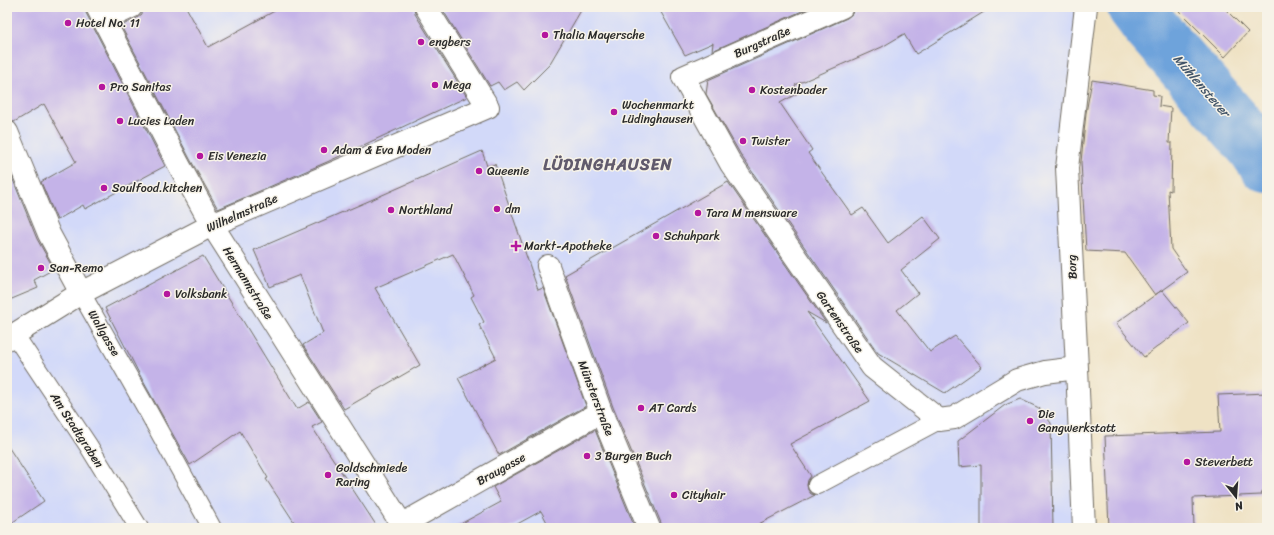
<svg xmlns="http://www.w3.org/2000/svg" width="1274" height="535" viewBox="0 0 1274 535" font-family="Sriracha,sans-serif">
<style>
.built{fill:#d2d9f9}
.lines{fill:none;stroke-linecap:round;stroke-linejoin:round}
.river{stroke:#6ea3db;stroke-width:56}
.building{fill:#c4b3e8}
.lane-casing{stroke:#706b61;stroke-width:20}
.street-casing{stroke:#706b61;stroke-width:24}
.lane{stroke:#fff;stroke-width:18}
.street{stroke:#fff;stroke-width:22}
.poi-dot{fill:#b5179e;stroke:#f7f3e8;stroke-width:1.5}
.labels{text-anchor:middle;stroke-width:3;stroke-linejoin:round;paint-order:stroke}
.poi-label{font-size:12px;fill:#2b2b2b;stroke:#f7f3e8;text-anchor:start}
.street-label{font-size:12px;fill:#2b2b2b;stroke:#f7f3e8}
.water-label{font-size:13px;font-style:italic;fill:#425569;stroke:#f7f3e8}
.district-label{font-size:16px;font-weight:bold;letter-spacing:1px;fill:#615b6d;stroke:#f7f3e8}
</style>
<rect width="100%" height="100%" fill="#f7f3e8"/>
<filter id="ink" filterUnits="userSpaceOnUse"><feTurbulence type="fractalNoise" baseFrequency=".025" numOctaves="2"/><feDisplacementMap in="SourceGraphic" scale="8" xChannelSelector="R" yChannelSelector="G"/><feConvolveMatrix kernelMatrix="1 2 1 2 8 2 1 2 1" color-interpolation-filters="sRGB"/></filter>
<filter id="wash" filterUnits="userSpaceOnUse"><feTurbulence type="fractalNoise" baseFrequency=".012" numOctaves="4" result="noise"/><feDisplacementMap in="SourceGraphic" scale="16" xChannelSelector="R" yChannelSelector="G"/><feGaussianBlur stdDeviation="0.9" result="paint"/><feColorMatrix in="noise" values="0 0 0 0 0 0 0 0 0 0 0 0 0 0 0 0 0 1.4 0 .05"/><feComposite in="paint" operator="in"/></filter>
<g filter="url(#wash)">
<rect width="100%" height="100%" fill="#efe2c4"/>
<!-- built -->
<path class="built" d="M7,7h1076l-18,161 13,360h-1071z"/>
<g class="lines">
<!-- river -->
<path class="river" d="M1135,7l12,16 107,123 13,19"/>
</g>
<g id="blocks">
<!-- building -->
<path class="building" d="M7,7h78l1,6 79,153 -80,43 -2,-4 -26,15 -16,-38 35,-20 -32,-58 -30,18 -7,-2z
M143,7h43l22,40 74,-40h132l1,7 52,83 -140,65 -109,47 -28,-50 -69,-133 16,-8 5,-4z
M441,7h142l-34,58 -25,25 -7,-8 -13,8 -6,-8 -8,4z
M658,7h153l-99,44 1,-8 -28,12z
M854,7h138l-76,47 -12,-20 -22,13 -87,38 3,8 -18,10 32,47 -4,3 44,62 11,-7 25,35 35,-27 17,23 -39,31 17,23 -21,17 33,42 25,-16 27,31 -37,26 -67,-40 -136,-196 -36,-63 2,-14 139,-62 5,-4z
M1175,7h48l25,25 -23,25z
M1092,80l61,10v5l7,1 -1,10 12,2 -2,35h3l-1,48 -3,-1 3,59 16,23 -32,23 -30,-42 -39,-2 -5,-89 5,-49z
M482,151l5,15 8,-2 43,126 5,-2 43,118 -87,49 -41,-77 38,-20 -17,-33 5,-3 -13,-25 3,-2 -21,-41 -78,34 45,77 -76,44 -41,-64 20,-12 -23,-58 -30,12 -16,-37 117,-50z
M7,165l30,74 17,30 -20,11 4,8 -31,13z
M728,182l98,141 -19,-11 63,89 -80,43 21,32 -3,4 -1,5 1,5 3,4 4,1 -64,33h-90v-5l-48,-116 -48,-132z
M203,256l94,153 12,-7 13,20 -10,5 66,101h-80l-32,-49 2,-1 -28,-47 -50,34 -47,-84 -38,-73z
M1162,290l27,33 -45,34 -28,-34z
M1267,393v89l-6,13 -68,3 1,30h-85l-4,-92 115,-4 -2,-37z
M1020,399l19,9 12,15 2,105h-72v-63l-22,2 -1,-26 47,-36z
M595,430l40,98h-85l-9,-17 -31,17h-57l48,-26 -8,-15z
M7,445l37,56 -37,25z"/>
</g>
</g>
<g filter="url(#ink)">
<use href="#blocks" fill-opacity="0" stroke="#706b61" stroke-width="1"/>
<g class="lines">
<!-- lane casing -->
<g class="lane-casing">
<path id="lane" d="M81,293l68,120 63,115
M14,334l74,111 51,83
M817,485l122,-65"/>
</g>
<!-- street casing -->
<g class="street-casing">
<path id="street" d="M97,7l82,158 33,60 192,303
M842,7l-159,70 48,87 141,203 67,53 15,-2 63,-38 28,-8 32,-4
M104,20l27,-13
M7,132l42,102 32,59
M548,266l53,146 48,116
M7,339l74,-46 131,-68 276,-118 -62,-100
M401,525l200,-113
M1084,528l-7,-160 -10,-200 19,-161"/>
</g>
<!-- lane -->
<use href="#lane" class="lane"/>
<!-- street -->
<use href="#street" class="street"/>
</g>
</g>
<!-- markers -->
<g class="poi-dot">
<circle cx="68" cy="23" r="4"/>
<circle cx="545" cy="35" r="4"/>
<circle cx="421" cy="42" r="4"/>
<circle cx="435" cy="85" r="4"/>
<circle cx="102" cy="87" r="4"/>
<circle cx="752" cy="90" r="4"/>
<circle cx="614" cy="112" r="4"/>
<circle cx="120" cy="121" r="4"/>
<circle cx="743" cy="141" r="4"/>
<circle cx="324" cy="150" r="4"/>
<circle cx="200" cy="156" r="4"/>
<circle cx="479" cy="171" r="4"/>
<circle cx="104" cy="188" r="4"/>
<circle cx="497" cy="209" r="4"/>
<circle cx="391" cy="210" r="4"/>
<circle cx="698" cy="213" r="4"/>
<circle cx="656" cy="236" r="4"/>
<path d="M514 240h4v4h4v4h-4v4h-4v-4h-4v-4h4z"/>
<circle cx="41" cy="268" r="4"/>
<circle cx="167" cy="294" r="4"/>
<circle cx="641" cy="408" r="4"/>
<circle cx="1030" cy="421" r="4"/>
<circle cx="587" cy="456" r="4"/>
<circle cx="1187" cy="462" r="4"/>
<circle cx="328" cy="475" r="4"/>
<circle cx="674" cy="495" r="4"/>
</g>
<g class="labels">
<!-- poi labels -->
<g class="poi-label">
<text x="76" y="27">Hotel No. 11</text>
<text x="553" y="39">Thalia Mayersche</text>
<text x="429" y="46">engbers</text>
<text x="443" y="89">Mega</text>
<text x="110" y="91">Pro Sanitas</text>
<text x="760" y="94">Kostenbader</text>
<text x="622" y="109">Wochenmarkt<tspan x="622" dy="14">Lüdinghausen</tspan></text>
<text x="128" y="125">Lucies Laden</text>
<text x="751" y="145">Twister</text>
<text x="332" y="154">Adam &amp; Eva Moden</text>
<text x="208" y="160">Eis Venezia</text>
<text x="487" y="175">Queenie</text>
<text x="112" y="192">Soulfood.kitchen</text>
<text x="505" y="213">dm</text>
<text x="399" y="214">Northland</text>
<text x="706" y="217">Tara M mensware</text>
<text x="664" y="240">Schuhpark</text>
<text x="524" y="250">Markt-Apotheke</text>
<text x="49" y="272">San-Remo</text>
<text x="175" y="298">Volksbank</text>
<text x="649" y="412">AT Cards</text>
<text x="1038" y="418">Die<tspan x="1038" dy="14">Gangwerkstatt</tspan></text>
<text x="595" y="460">3 Burgen Buch</text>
<text x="1195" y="466">Steverbett</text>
<text x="336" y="472">Goldschmiede<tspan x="336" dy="14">Raring</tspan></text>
<text x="682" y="499">Cityhair</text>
</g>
<!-- street labels -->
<g class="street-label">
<text transform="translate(762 42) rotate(-24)" y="4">Burgstraße</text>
<text transform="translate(242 213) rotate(-24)" y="4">Wilhelmstraße</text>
<text transform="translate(1072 267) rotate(-93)" y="4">Borg</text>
<text transform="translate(248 283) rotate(58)" y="4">Hermannstraße</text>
<text transform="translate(840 322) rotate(55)" y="4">Gartenstraße</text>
<text transform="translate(104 333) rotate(60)" y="4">Wallgasse</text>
<text transform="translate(596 398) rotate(69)" y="4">Münsterstraße</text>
<text transform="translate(77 430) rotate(57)" y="4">Am Stadtgraben</text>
<text transform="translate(501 469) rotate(-29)" y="4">Braugasse</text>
</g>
<!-- water labels -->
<g class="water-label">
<text transform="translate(1202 85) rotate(49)" y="5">Mühlenstever</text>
</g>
<!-- district labels -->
<g class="district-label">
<text x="608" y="170">LÜDINGHAUSEN</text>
</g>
</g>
<!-- margin -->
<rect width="1274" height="535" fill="none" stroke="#f7f3e8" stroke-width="24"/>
<!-- north arrow -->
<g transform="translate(1236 497) rotate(163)" stroke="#f7f3e8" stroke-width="3" paint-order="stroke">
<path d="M0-3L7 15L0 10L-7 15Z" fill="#2b2b2b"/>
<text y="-6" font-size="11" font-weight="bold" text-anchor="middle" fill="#2b2b2b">N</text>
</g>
</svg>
